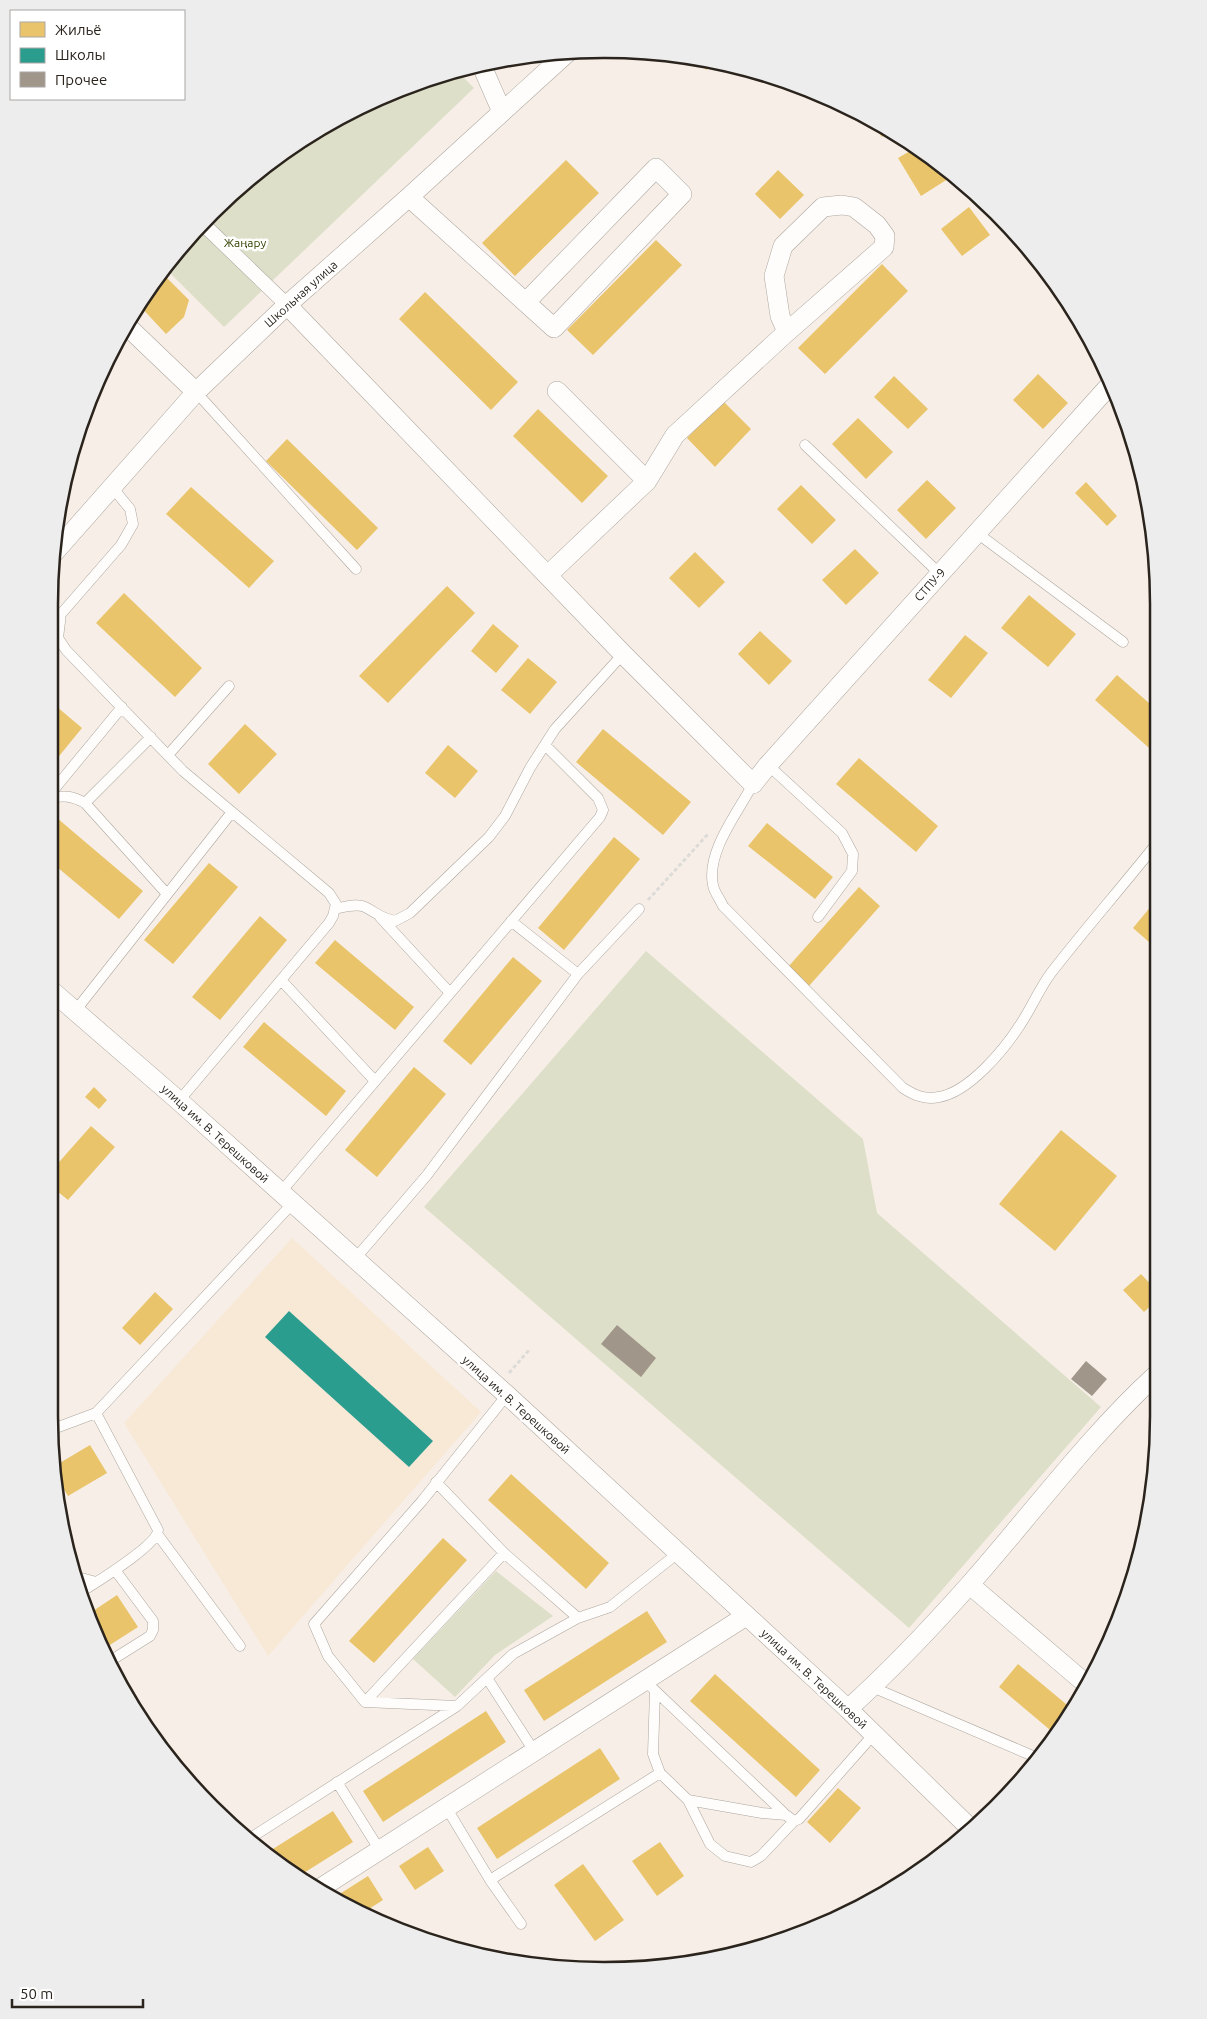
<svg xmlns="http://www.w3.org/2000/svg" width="1207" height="2019" viewBox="0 0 1207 2019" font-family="Ubuntu,sans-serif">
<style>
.built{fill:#f8e8d6}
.green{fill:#dddfc8}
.homes{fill:#e9c46a}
.schools{fill:#2a9d8f}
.building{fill:#a0968a}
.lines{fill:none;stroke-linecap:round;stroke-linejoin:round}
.service-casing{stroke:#aca59e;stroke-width:11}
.pedestrian-casing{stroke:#aca59e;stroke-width:15}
.minor-casing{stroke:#aca59e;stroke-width:20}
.path{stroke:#dddbd8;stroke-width:3;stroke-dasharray:4 2.5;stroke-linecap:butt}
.service{stroke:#fefdfb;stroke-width:10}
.pedestrian{stroke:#fefdfb;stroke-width:14}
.minor{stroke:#fefdfb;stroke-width:19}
.labels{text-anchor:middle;stroke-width:5;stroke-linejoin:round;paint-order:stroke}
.park-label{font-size:12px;fill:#334001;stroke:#fff}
.street-label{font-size:12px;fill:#2a241d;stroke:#fff}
.rim{fill:none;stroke:#2a241d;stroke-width:2.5}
</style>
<rect width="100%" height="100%" fill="#f7efe7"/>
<!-- built -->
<path class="built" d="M292,1238l189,174 -213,244 -144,-233z"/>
<!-- green -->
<path class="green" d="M457,71l17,17 -250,239 -59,-59 46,-57 85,-69 95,-51z
M646,951l217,188 14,74 224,194 -192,221 -485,-421z
M496,1571l57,45 -58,39 -40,42 -42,-38z"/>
<!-- homes -->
<path class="homes" d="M698,58l14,1 6,2 -12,9z
M868,119l22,12 -8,6z
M917,147l34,30 -30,19 -23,-38z
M566,160l33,33 -84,83 -33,-33z
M778,170l26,25 -24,24 -25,-25z
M969,207l21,28 -28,21 -21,-27z
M656,240l26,25 -89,90 -26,-25z
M882,264l26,27 -83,83 -27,-26z
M161,272l28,28 -5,17 -18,17 -28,-30 4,-9z
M425,292l93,90 -27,28 -92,-91z
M1038,374l30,29 -25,26 -30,-29z
M894,376l34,33 -20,20 -34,-32z
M723,401l28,28 -36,38 -28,-29z
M538,409l70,67 -26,27 -69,-67z
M858,418l35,34 -27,27 -34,-35z
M287,439l91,89 -21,22 -91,-89z
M1136,452l3,8 2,9 -10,-13z
M927,480l29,28 -30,31 -29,-29z
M1086,482l31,34 -10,10 -32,-33z
M801,485l35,35 -24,24 -35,-35z
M191,487l83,74 -25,27 -83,-74z
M855,549l24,24 -33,32 -24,-25z
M695,552l30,30 -26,26 -30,-30z
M447,586l28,27 -87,90 -29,-27z
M124,593l78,75 -27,29 -79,-74z
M1029,595l47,39 -28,33 -47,-39z
M493,624l26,22 -23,27 -25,-22z
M760,631l32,30 -23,24 -31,-31z
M965,635l23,18 -37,45 -23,-18z
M528,658l29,24 -27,32 -29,-24z
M1117,675l40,35v45l-62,-55z
M50,701l32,27 -31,38v-55z
M245,724l32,30 -38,40 -31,-30z
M603,729l88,73 -28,33 -87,-73z
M448,745l30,26 -23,27 -30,-25z
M859,758l79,68 -22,26 -80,-68z
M57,818l86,73 -24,28 -68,-57v-37z
M767,823l66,54 -18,22 -67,-53z
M614,837l26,22 -76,91 -26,-22z
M209,863l29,24 -65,77 -29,-24z
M859,887l21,19 -71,80 -21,-19z
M1157,899v50l-24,-21z
M260,916l27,24 -67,80 -28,-23z
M335,940l79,67 -19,23 -80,-67z
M513,957l29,24 -71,84 -28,-24z
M264,1022l82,69 -20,25 -83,-69z
M414,1067l32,27 -69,83 -32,-27z
M94,1087l13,13 -8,9 -14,-12z
M91,1126l24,21 -47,53 -16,-13v-17z
M1061,1130l56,46 -62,75 -56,-47z
M1141,1274l16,17v9l-13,12 -21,-22z
M155,1292l18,17 -33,36 -18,-17z
M90,1445l17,28 -39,23 -15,-25v-4z
M511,1474l98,89 -23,26 -98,-89z
M443,1538l24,22 -93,103 -25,-22z
M117,1595l21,32 -36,23 -15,-35z
M647,1611l20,31 -123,79 -20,-31z
M1018,1664l54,45 -7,15 -9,11 -57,-48z
M715,1674l105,96 -24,27 -106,-96z
M486,1711l20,31 -123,80 -20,-31z
M600,1748l20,31 -123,80 -20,-31z
M838,1788l23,20 -31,35 -23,-21z
M333,1811l20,31 -54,34 -34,-22z
M660,1842l24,34 -27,20 -25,-35z
M428,1847l16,24 -29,19 -16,-24z
M583,1864l41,56 -29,21 -41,-56z
M368,1876l15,24 -22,14 -18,-10 -5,-9z"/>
<!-- schools -->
<path class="schools" d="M289,1311l144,130 -24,26 -144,-130z"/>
<!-- building -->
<path class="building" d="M617,1325l39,33 -15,19 -40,-33z
M1086,1361l21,18 -15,17 -21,-17z"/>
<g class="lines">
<!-- service casing -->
<g class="service-casing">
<path id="service" d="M202,223l23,-23
M196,392l160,177
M805,445l135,129
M112,487l18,22 3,15 -12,21 -60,69 -3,24 8,12 117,121 146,122 7,11 -3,12 -4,7 -150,178
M977,533l146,109
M168,755l61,-69
M768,765l74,68 11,21 -1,17 -34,46
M753,784c-15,28 -47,68 -40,101 1,7 7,14 10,21l180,182c11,7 22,12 36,9 30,-5 65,-47 81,-72 11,-16 19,-36 31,-52 34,-44 71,-86 106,-130
M51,793l71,-86
M51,798c13,-3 21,-2 34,5l82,91
M85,803l66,-66
M335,909c9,-2 21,-6 30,-2 12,6 15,11 30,14l15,-8 79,-76 16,-21 25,-48 25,-39 68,-75
M380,917l70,76
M578,974l61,-65
M281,980l94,101
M76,1010l156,-198
M280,1193l320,-376 3,-7 -5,-12 -53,-53
M355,1259l72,-84 151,-201 -67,-53
M507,1395l-85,106 -108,123 14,32 37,46 139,-149 74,65 -65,36 -26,24 47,73
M53,1429l43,-16 196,-209
M436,1482l68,71
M158,1535l82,111
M74,1576l22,6
M78,1594c15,-10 79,-48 80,-64l-62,-117
M578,1618l32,-11 68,-54
M107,1663l43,-27 3,-6v-9l-38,-51
M646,1682l140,133 8,6 5,-2 75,-85
M872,1687l161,69
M365,1702l92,4 30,-28
M660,1773l28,27 22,44 15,12 26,6 10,-6 33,-35
M337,1782l42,67
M688,1800l74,13 24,2
M446,1807l44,73 31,44
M249,1839l208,-133
M490,1880l170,-107 -7,-19 2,-63"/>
</g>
<!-- pedestrian casing -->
<g class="pedestrian-casing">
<path id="pedestrian" d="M202,223l85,82"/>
</g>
<!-- minor casing -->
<g class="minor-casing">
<path id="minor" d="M481,64l21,48
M409,197l145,131 128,-134 -26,-26 -130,134
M287,305l336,349 130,130 15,-19 341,-379
M127,326l69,66
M557,391l90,90
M53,554l143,-162 91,-87 122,-108 159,-145
M548,575l99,-94 28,-46 112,-103 97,-85 1,-11 -8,-11 -23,-18 -12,-2 -19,2 -40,39 -9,30 6,40 7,16
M52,991l127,110 328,294 341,314 123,120
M970,1585l115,98
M848,1709c43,-39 84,-82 122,-125 62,-70 118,-147 187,-210
M319,1889l427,-273"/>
</g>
<!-- path -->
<path class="path" d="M648,900l60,-66
M509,1373l21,-24"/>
<!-- service -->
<use href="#service" class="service"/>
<!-- pedestrian -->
<use href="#pedestrian" class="pedestrian"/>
<!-- minor -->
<use href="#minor" class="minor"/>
</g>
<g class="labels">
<!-- park labels -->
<g class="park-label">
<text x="245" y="247">Жаңару</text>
</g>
<!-- street labels -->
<g class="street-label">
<text transform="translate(301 294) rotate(-42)" y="4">Школьная улица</text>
<text transform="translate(930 585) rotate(-48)" y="4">СТПУ-9</text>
<text transform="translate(215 1134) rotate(42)" y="4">улица им. В. Терешковой</text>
<text transform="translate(516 1405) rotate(42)" y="4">улица им. В. Терешковой</text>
<text transform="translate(814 1679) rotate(43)" y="4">улица им. В. Терешковой</text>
</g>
</g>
<!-- crop -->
<path d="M0 0H1207V2019H0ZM604 58H604A546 546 0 0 1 1150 604V1416A546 546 0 0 1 604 1962H604A546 546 0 0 1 58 1416V604A546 546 0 0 1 604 58Z" fill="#eeeded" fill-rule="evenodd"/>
<path class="rim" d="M604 58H604A546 546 0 0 1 1150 604V1416A546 546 0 0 1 604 1962H604A546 546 0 0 1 58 1416V604A546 546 0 0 1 604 58Z"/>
<!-- legend -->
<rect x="10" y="10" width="175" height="90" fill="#ffffff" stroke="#aaa7a5"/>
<rect x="20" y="22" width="25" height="15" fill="#e9c46a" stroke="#aaa7a5"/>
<text x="55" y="35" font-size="15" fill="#2a241d">Жильё</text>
<rect x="20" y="48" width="25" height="15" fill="#2a9d8f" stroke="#aaa7a5"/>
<text x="55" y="60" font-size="15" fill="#2a241d">Школы</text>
<rect x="20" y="72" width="25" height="15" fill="#a0968a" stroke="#aaa7a5"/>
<text x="55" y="85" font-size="15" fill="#2a241d">Прочее</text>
<!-- scale -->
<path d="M12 1999v8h131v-8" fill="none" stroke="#2a241d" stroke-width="2.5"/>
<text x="20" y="1999" font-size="15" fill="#2a241d" stroke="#ffffff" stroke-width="4" paint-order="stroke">50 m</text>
</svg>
